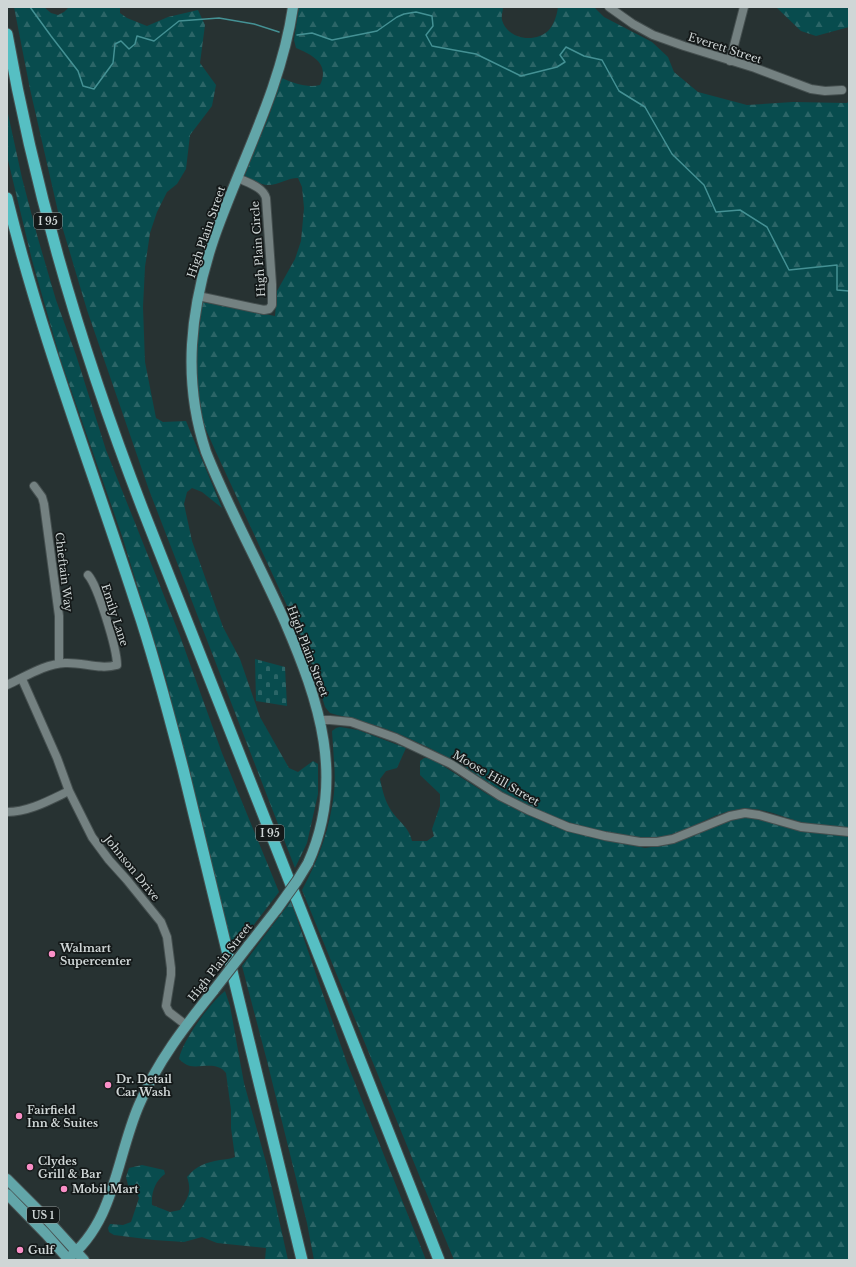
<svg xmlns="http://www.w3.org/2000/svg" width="856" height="1267" viewBox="0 0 856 1267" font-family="'Libre Baskerville',serif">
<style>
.forest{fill:url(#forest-firs)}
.cemetery{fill:url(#cemetery-stones)}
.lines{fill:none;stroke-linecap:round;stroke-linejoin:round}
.stream{stroke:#449194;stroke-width:1.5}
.minor-casing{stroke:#454f4f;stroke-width:10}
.major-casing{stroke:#454f4f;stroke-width:12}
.highway-casing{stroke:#454f4f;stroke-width:13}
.minor{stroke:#748181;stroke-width:8}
.major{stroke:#62a6a9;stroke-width:10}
.highway{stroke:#56bfc3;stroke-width:11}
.major-bridge-casing{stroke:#454f4f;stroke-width:12;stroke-linecap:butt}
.major-bridge{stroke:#62a6a9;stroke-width:10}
.poi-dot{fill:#fa8fc7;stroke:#141919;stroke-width:1.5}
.labels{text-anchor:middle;stroke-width:3.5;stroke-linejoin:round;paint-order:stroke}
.shield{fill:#141919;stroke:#979d9d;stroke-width:1}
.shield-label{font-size:10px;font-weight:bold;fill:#cfd6d6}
.street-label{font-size:11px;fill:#cfd6d6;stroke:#141919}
.poi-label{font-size:11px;font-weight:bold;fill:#cfd6d6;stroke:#141919;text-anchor:start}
</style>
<defs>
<pattern id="forest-firs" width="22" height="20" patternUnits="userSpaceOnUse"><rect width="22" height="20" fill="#084c4e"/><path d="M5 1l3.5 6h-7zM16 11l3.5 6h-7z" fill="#2b6567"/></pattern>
<pattern id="cemetery-stones" width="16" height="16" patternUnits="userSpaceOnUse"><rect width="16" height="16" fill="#084c4e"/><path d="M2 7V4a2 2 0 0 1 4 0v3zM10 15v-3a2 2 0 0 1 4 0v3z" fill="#2b6567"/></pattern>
</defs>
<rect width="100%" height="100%" fill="#273232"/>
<!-- forest -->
<path class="forest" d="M14,7h30l7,6 7,2 6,-3 5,-5h51v6l7,5 20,8 21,-9 30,-7 7,15 -5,38 16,22 -4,21 -22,29 -4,34 -9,15 -10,8 -10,20 -7,21 -5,34 -2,40 2,55 11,56 7,4 23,-1 36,87 -20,-16 -10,-4 -5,4 -3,12 8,37 31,86 17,32 20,58 29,51 9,4 15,-11 5,3v30l-11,49 -12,25 -146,-378 -62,-180 -28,-94 -29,-127z
M299,7h204c0,4 -2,9 -1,13 5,19 33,24 47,10 5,-6 8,-15 9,-23h36l10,10 48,25 16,15 6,15 24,20 49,13 46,-3 54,1 2,-2v727c-16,-3 -32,-2 -48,-6 -19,-5 -41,-16 -62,-13 -26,4 -48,21 -73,27 -16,4 -33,1 -48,-2 -36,-6 -71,-17 -103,-35 -23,-12 -43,-29 -66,-41 -25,-13 -51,-26 -78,-34 -13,-5 -27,-7 -41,-11l-5,-6 -10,-34 -13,-35 -87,-188 -12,-27 -6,-37 -1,-29 6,-55 73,14 2,-25 18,-32 6,-18 3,-33 -2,-21 -4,-9c-11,0 -19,7 -30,7 -7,0 -17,-6 -24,-8l25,-61 13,-38c11,5 25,10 38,7 10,-21 -7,-30 -24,-37l-2,-8z
M776,7h73v20l-33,9 -15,-5z
M7,109l15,69 15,57 19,65 20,55 30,95 74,186 42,117 57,139 -46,60 -67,-273 -44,-143 -62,-178 -28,-98 -25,-104z
M340,727l18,3 48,18 -9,20 -11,3 -6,8c2,9 4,19 9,28 7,13 20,19 23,34h15l7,-5 -2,-7 8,-23v-12l-20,-19v-14l4,-3h5l8,4 50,32 30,16 29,13 22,8 77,17 20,-3 70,-27h22l92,17v425h-395l-152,-370c17,-31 28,-62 32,-97 2,-20 -1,-41 -2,-62l4,-3z
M291,901l29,85 27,77 79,197h-112l-7,-37 -40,-162 -25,-95z
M225,991l5,15 14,77 23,83 21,94h-23l1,-12 -49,-5 -15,-6 -18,5 -30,-2 -40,-5 -5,-3 -1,-4 2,-4 13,1 8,-3 8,-24 -4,-9 -7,-4 -2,-8 3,-9 13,-3 22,5 1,4c-10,7 -14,19 -13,31l18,7 10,-2c8,-12 12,-19 7,-33 10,-12 18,-14 33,-17 6,-1 10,-1 15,-3l-4,-29v-18l-5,-37c-9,-12 -24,-5 -36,-7 -4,-1 -8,-4 -11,-7 3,-18 31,-56 46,-68z"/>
<!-- cemetery -->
<path class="cemetery" d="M255,659l30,8 2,39 -31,-5z"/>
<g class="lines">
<!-- stream -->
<path class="stream" d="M30,7l21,29 27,35 5,15 11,3 19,-26 2,-19 6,-3 8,8 6,-5 2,-8 17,5 25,-20 40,-3 35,6 25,8
M297,35l15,-2 20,7 45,-9 20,-14 7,-3 12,-2 16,4 1,10 -7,9 6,11 44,8 45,22 36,-9 8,-5 -5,-7 6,-8 18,9 18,4 17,31 26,16 27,47 32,31 12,27 24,-2 27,17 22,43 48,-5v25l12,1"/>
<!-- minor casing -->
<g class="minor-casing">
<path id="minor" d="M609,7l24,17 20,11 31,11 71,22 56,21 14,2 17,-1
M730,61l14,-54
M198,296l66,14 5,-1 3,-4v-21l-6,-86c-3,-11 -18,-15 -28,-20
M34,486l8,11 2,7 15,112v47
M22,679l35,79 12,33 23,46 17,23 18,20 34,42 6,15 4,31v7l-5,31 3,6 17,13
M7,685c18,-8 37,-21 58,-22 18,-1 34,7 52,2 0,-16 -19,-79 -29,-90
M320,720h10l21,2 45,16 55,26 49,32 28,14 40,17 37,9 35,6h17l16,-3 57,-23 15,-3 14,2 42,12 48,5
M7,812c22,0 43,-12 62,-21"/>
</g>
<!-- major casing -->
<g class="major-casing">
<path id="major" d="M293,7c-12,82 -52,154 -79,231 -24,71 -32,142 -8,214 23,58 54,113 79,170 34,79 61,157 23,241
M248,946l29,-37
M7,1179l37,37 40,44
M7,1194l39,40 23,26
M66,1260c49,-37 50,-102 73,-155 18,-43 46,-79 75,-115"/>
</g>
<!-- highway casing -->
<g class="highway-casing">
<path id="highway" d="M7,34c29,164 76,321 136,476l296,750
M7,198c34,139 86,273 130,409 18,53 32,108 46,162l119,491"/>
</g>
<!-- minor -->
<use href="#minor" class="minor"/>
<!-- major -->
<use href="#major" class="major"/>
<!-- highway -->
<use href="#highway" class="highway"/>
<!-- major-bridge casing -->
<g class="major-bridge-casing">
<path id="major-bridge" d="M277,909l20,-28 11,-18
M214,990l34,-44"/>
</g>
<!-- major-bridge -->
<use href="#major-bridge" class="major-bridge"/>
</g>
<!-- markers -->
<g class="poi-dot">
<circle cx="52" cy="954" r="4"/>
<circle cx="108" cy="1085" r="4"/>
<circle cx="19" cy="1116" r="4"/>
<circle cx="30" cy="1167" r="4"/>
<circle cx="64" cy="1189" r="4"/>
<circle cx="20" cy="1250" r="4"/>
</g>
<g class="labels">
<!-- shield labels -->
<g class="shield">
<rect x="34" y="213" width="28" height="16" rx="3"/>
<rect x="256" y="825" width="28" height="16" rx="3"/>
<rect x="27" y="1207" width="32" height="16" rx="3"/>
</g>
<g class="shield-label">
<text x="48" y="225">I 95</text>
<text x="270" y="837">I 95</text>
<text x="43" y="1219">US 1</text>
</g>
<!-- street labels -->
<g class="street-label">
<text transform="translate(725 48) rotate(18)" y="4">Everett Street</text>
<text transform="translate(206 232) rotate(-71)" y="4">High Plain Street</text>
<text transform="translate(258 249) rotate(-94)" y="4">High Plain Circle</text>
<text transform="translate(64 572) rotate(83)" y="4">Chieftain Way</text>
<text transform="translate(115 615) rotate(72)" y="4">Emily Lane</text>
<text transform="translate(308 651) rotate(69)" y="4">High Plain Street</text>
<text transform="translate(496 778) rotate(30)" y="4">Moose Hill Street</text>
<text transform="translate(132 868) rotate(51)" y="4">Johnson Drive</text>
<text transform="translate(220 962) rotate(-52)" y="4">High Plain Street</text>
</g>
<!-- poi labels -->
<g class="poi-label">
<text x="60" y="952">Walmart<tspan x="60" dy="13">Supercenter</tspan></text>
<text x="116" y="1083">Dr. Detail<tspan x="116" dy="13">Car Wash</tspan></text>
<text x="27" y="1114">Fairfield<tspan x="27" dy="13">Inn &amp; Suites</tspan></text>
<text x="38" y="1165">Clydes<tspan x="38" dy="13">Grill &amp; Bar</tspan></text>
<text x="72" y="1193">Mobil Mart</text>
<text x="28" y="1254">Gulf</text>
</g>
</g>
<!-- border -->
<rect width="856" height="1267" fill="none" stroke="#cfd6d6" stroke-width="16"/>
</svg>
